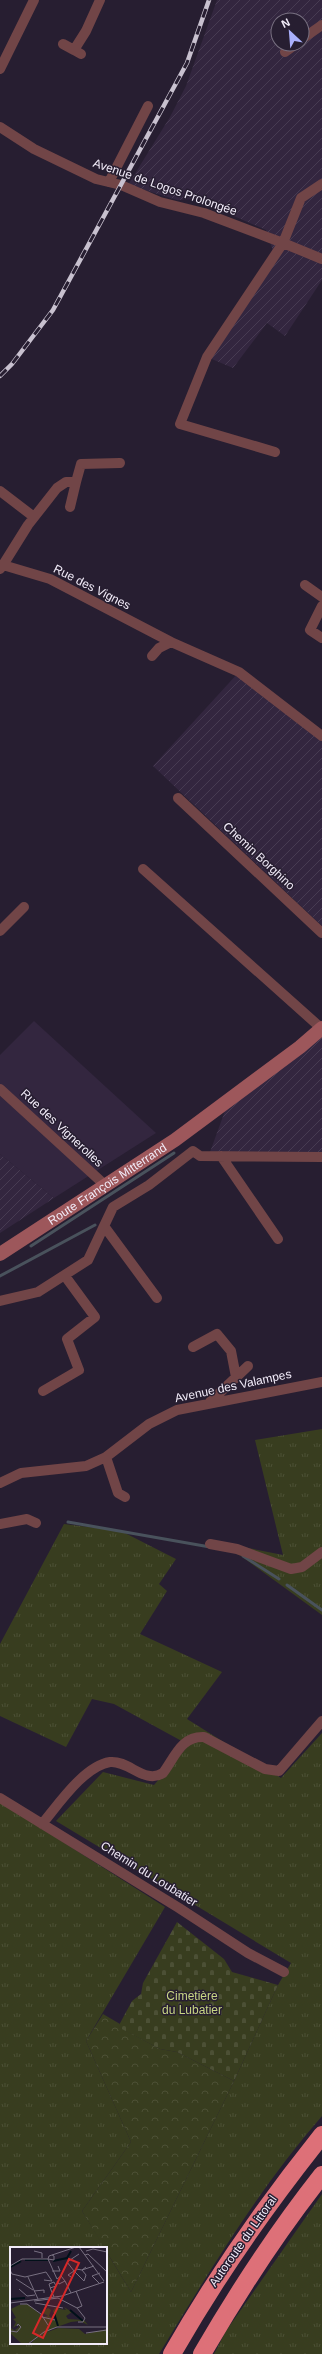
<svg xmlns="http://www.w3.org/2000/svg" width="322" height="2354" viewBox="0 0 322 2354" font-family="Helvetica,sans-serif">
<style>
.built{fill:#33263f}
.industrial{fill:url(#industrial-furrows);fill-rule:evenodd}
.grass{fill:url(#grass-tufts)}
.forest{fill:url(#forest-crowns)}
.cemetery{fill:url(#cemetery-stones)}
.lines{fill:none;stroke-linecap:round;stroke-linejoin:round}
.stream{stroke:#49525c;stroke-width:3}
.minor{stroke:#714547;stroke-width:10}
.secondary{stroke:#9d575b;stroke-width:14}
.motorway{stroke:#dd7078;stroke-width:18}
.rail-casing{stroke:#c8c1cf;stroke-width:4.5}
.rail{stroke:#271e31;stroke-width:3;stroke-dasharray:9;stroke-linecap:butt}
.labels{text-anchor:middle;stroke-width:3;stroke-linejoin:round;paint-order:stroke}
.street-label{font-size:12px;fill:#f2ecf9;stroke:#271e31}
.park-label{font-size:12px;fill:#c8d684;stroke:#271e31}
.inset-river{fill:none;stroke:#011019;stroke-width:2}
.inset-road{fill:none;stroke:#787081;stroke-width:1}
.view{fill:#d62828;fill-opacity:0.15;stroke:#d62828;stroke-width:2}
.inset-edge{fill:none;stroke:#f2ecf9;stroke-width:2}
</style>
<defs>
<pattern id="industrial-furrows" width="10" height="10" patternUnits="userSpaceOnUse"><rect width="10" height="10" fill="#33263f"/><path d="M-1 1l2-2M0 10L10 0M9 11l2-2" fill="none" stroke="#473b52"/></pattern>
<pattern id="grass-tufts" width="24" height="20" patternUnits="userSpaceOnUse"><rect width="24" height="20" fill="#383d1f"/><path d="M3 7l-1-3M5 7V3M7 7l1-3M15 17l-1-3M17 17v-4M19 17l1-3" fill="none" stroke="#4c5035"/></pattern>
<pattern id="forest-crowns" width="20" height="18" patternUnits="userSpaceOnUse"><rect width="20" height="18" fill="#383d1f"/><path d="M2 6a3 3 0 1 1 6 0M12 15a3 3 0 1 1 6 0" fill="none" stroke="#4c5035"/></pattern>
<pattern id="cemetery-stones" width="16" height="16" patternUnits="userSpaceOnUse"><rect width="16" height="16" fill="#383d1f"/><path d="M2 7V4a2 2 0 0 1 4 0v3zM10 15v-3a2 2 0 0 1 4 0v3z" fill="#4c5035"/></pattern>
</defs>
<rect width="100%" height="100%" fill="#271e31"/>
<!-- built -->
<path class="built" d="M34,1021l122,112 -102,65 -54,-44v-99z"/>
<!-- industrial -->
<path class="industrial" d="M217,0h105v280l-37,56 -18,-13 -34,45 -26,-11 67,-103 -8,-24 -71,-31 -18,1 -49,-15 42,-68 16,-31zM278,20h24v24h-24z
M239,672l83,64v190l-169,-160z
M322,1028v125l-112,-1 19,-52z
M0,1154l54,44 -54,35z"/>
<!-- grass -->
<path class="grass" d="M322,1429v186l-81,-59 -33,-16 75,15 -28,-115z
M64,1524l57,7 55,28 -17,25 8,7 -27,43 82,38 -35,47 94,59 41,-45v383c-63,72 -113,156 -163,238h-159v-552l165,105 -79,134 45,101 -49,69 23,37h-94v95h95v-92l25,41 103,-211 44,-96 13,-22 -235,-142 47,-49 51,13 35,-40 -75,-41 -22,-5 -26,48 -66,-31v-72z
M322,2194v160h-108l12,-23z"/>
<!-- forest -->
<path class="forest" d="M103,2014l17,10 -1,3 41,22 17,3 57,29 -103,211 -49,-81 49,-69 -45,-101z"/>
<!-- cemetery -->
<path class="cemetery" d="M177,1922l47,37 8,13 46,13 -44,96 -57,-29 -17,-3 -42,-22 14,-26 9,-7 2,-11z"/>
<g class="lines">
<!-- stream -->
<path class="stream" d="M31,1246l143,-93
M0,1276l95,-51
M68,1522l142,25
M243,1556l36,23
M287,1585l35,25"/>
<!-- minor -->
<path class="minor" d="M302,39l20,-14
M63,44l11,6
M285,52l11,-8
M81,54l-7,-4 12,-19 14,-31
M0,69l34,-69
M0,127l34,22 62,30 25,6 39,17 44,11 79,30 -76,114 -27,67 95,28
M109,182l39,-76
M322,184l-21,14 -18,45 39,16
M0,491l34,26
M70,507l6,-25
M3,565l25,-40 29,-37 9,-6h10l5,-18 39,-1
M0,569l3,-4 47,14 121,63
M305,585l17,12
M322,606l-12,24 12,8
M152,656l7,-8 12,-6 68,30 83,64
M178,798l144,135
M143,869l178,159
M0,931l24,-24
M0,1089l106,97
M221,1156l57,83
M104,1226l53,72
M0,1301l38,-9 50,-32 25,-53 36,-22 44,-34 7,5 122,1
M193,1347l24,-13 14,17 5,26
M43,1391l36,-21 -12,-31 28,-22 -30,-41
M210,1402l38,-36
M106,1457l12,36 7,4
M0,1483l21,-10 65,-7 20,-9 43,-33 28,-14 145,-28
M0,1524l27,-5 9,4
M210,1544l27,5 54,20 11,-2 20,-15
M0,1798l179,110 69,45 36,19
M42,1824c16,-19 42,-58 68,-62 19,-2 35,23 53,11 12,-16 18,-37 41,-36l61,32 14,2 43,-50"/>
<!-- secondary -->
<path class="secondary" id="s1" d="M0,1254l175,-114 125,-93 22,-19"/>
<!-- motorway -->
<path class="motorway" d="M172,2354c45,-79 94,-149 150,-219
M202,2354c36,-62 75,-122 120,-179"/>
<!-- rail casing -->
<g class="rail-casing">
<path id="rail" d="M0,376l12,-12 41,-54 134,-247 22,-63"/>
</g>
<!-- rail -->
<use href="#rail" class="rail"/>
</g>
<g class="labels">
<!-- street labels -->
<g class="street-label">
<text transform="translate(165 187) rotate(19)" y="4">Avenue de Logos Prolongée</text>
<text transform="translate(92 587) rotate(27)" y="4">Rue des Vignes</text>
<text transform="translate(259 856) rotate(43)" y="4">Chemin Borghino</text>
<text transform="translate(62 1128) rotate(43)" y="4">Rue des Vignerolles</text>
<text dy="4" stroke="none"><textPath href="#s1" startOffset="128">Route François Mitterrand</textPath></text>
<text transform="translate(233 1386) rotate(-12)" y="4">Avenue des Valampes</text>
<text transform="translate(149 1874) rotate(32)" y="4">Chemin du Loubatier</text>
<text transform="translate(243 2241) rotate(-55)" y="4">Autoroute du Littoral</text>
</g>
<!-- park labels -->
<g class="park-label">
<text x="192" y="2000">Cimetière<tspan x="192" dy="14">du Lubatier</tspan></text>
</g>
</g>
<!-- overview -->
<g transform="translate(10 2247)">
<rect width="97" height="97" fill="#271e31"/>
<path d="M18,57l15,13 5,-1 -6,-4 6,-4 3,2 -2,6 7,5 -3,-10 2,-3 11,2 -2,-3 8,5 -6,4 2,3 16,1 4,5 -8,-4 -9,1 -17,6 -27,16h-5l-12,-11 1,-5 6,4 -2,-2 4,-3 -2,-4v2l-4,3 3,-6 -3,-3 3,-1 -5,-9 8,-4zM48,81l21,1 6,5 22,-5v15h-77l10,-9z" fill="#383d1f"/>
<path class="inset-river" d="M15,13h23M43,14l14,-3 4,-7M0,20l11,-6M0,52l15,-1M60,63l13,11M44,66l4,13"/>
<path class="inset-road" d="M69,0l25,34M24,4l8,2v5M76,4l7,-2 14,3M75,8l3,-1 19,18M39,9l27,-9M38,12l9,20 4,-3 4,5M38,12l6,1v-4l-2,-1M0,19l12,-7h26l1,-3M76,20l-4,3 12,-4M66,22l6,1 4,5 -2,6 -10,-10zM0,23l2,4 13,3 21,-5 6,9 -8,-1M42,24h8l-2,-5M18,30l10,22M61,30l-3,-2 6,-4 -7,-9 12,-8M6,32l17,11M47,34l2,3 6,-3 6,12M89,36l-7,-7 8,-3M40,41l6,-2 -2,-4 -5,2 2,6 3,7M9,42l8,7 8,-1M24,44l10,-1v3M24,54l24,-3 19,10 5,-2 -6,-15M0,56l52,-7 42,-14M25,56l28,5M10,57h7l14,10 7,11M67,61l8,10 -2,4h-5M32,70l13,3M0,84l7,1 4,-5 -3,-3 -1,2M76,86l21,-3M18,97l16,-12 13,-5h50"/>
<path class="view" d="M59,12l10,4 -36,75 -10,-5z"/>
<rect width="97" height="97" class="inset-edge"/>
</g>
<!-- north arrow -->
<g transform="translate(290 32) rotate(334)"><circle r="19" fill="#271e31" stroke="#787081"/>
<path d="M0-3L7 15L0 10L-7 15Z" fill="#aab0fc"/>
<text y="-6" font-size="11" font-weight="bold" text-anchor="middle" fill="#f2ecf9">N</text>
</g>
</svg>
